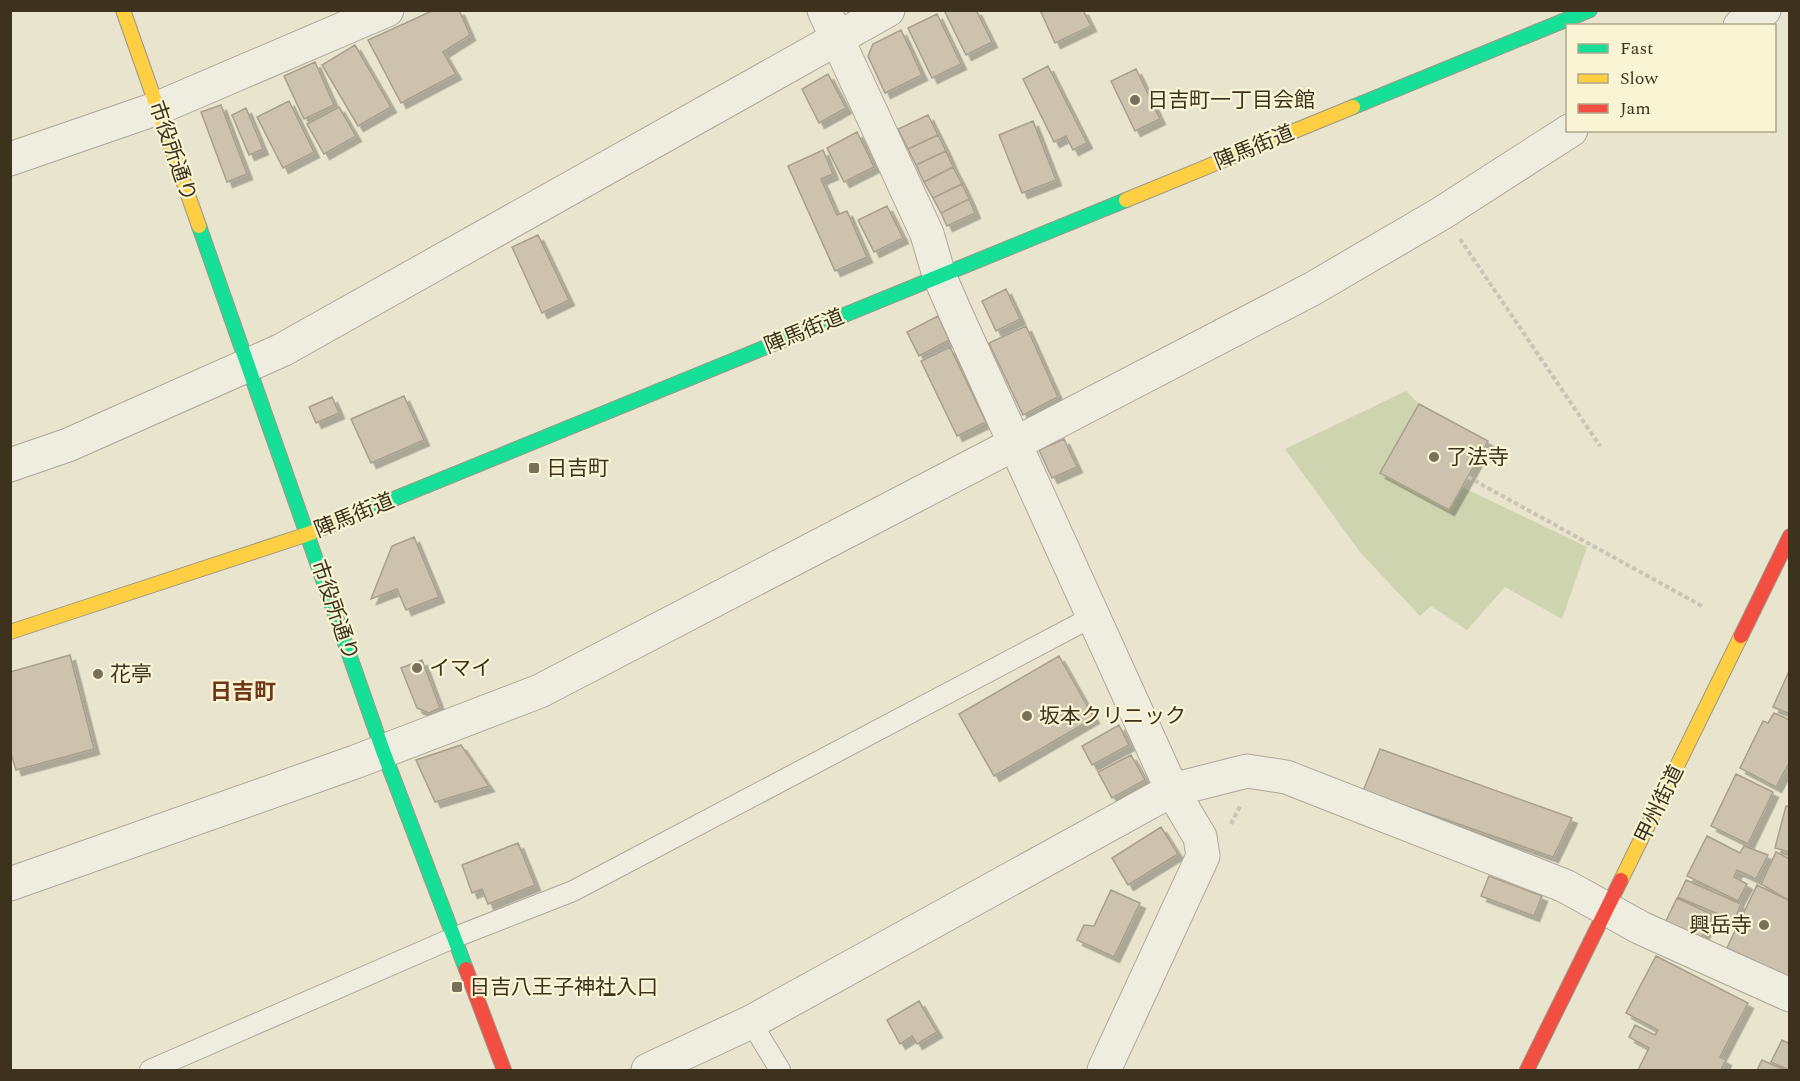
<svg xmlns="http://www.w3.org/2000/svg" width="1800" height="1081" viewBox="0 0 1800 1081" font-family="Spectral,'Noto Sans JP',serif">
<style>
.cemetery{fill:#ced4af}
.building{fill:#ccc2ae;stroke:#a89f8d;stroke-width:1.5;filter:url(#shadow)}
.lines{fill:none;stroke-linecap:round;stroke-linejoin:round}
.lane-casing{stroke:#ada897;stroke-width:22}
.street-casing{stroke:#ada897;stroke-width:35}
.fast-casing{stroke:#9d9786;stroke-width:16}
.slow-casing{stroke:#9d9786;stroke-width:16}
.jam-casing{stroke:#9d9786;stroke-width:16}
.path{stroke:#c8c4b6;stroke-width:4;stroke-dasharray:4.5 3;stroke-linecap:butt}
.lane{stroke:#efece0;stroke-width:20}
.street{stroke:#efece0;stroke-width:33}
.fast{stroke:#16e098;stroke-width:14}
.slow{stroke:#ffcf43;stroke-width:14}
.jam{stroke:#f24e42;stroke-width:14}
.poi-dot{fill:#79705b;stroke:#f9f4d3;stroke-width:2}
.labels{text-anchor:middle;stroke-width:4.5;stroke-linejoin:round;paint-order:stroke}
.poi-label{font-size:21px;fill:#3d321d;stroke:#f9f4d3;text-anchor:start}
.street-label{font-size:21px;fill:#3d321d;stroke:#f9f4d3}
.neighbourhood-label{font-size:22px;font-weight:bold;fill:#6e3818;stroke:#f9f4d3}
</style>
<defs>
<filter id="shadow"><feDropShadow dx="5.5" dy="5.5" stdDeviation="0" flood-color="#0004"/></filter>
</defs>
<rect width="100%" height="100%" fill="#e8e4ce"/>
<!-- cemetery -->
<path class="cemetery" d="M1406,391l13,13 -39,69 69,37 13,-23 125,60 -25,72 -57,-32 -38,43 -36,-24 -11,10 -60,-64 -75,-103z"/>
<!-- building -->
<path class="building" d="M434,10h25l11,25 -27,17 13,22 -55,29 -33,-63z
M944,10h32l16,32 -26,13z
M1040,10h43l8,16 -36,17z
M937,14l24,50 -29,14 -24,-50z
M901,30l21,45 -37,18 -17,-37 5,-12z
M355,45l36,62 -33,19 -36,-61z
M315,62l19,43 -30,14 -20,-43z
M1048,66l39,77 -14,7 -7,-14 -12,6 -31,-63z
M1136,69l24,50 -25,12 -24,-50z
M828,74l18,34 -27,15 -17,-34z
M289,101l25,51 -31,16 -26,-51z
M221,105l26,69 -20,8 -26,-70z
M339,107l17,29 -32,18 -17,-30z
M246,108l17,41 -14,6 -17,-40z
M928,115l10,20 -30,14 -10,-20z
M1033,121l23,59 -34,13 -23,-58z
M857,132l17,35 -30,15 -17,-34z
M938,135l8,16 -30,14 -8,-16z
M823,150l10,24 -12,5 16,36 10,-4 20,46 -32,14 -47,-105z
M946,151l7,16 -29,15 -8,-17z
M953,167l9,17 -29,14 -9,-16z
M962,184l7,15 -28,14 -8,-15z
M969,199l6,14 -28,13 -6,-13z
M887,206l16,32 -29,14 -16,-32z
M538,235l31,65 -27,13 -30,-66z
M1006,289l14,30 -24,12 -14,-30z
M938,316l11,24 -30,16 -12,-24z
M1026,326l32,71 -35,18 -34,-72z
M950,347l36,75 -29,14 -36,-75z
M404,396l20,44 -53,23 -20,-44z
M332,397l7,16 -23,10 -7,-16z
M1419,404l69,37 -39,69 -69,-37z
M1064,439l13,28 -25,11 -13,-28z
M414,537l25,60 -33,13 -9,-21 -26,10 21,-53z
M70,655l24,94 -78,21 -6,-20v-78z
M1059,656l35,62 -100,58 -35,-62z
M422,660l18,48 -11,5 -12,-5 -16,-40z
M1790,669v45l-17,-7z
M1774,713l16,7v41l-14,26 -36,-19 23,-47 5,2z
M1119,725l10,20 -37,20 -10,-19z
M461,745l28,41 -54,16 -19,-42z
M1380,749l192,69 -19,39 -190,-66z
M1131,755l14,25 -33,18 -14,-26z
M1736,774l37,18 -25,52 -37,-18z
M1786,806l4,1v45l-15,-4z
M1161,827l17,27 -50,31 -16,-27z
M1707,836l33,17 4,-7 24,9 -12,24 -19,-9 -3,7 13,7 -9,17 -51,-25z
M518,843l17,42 -47,19 -6,-15 -10,4 -10,-28z
M1776,852l14,7v42l-29,-17z
M1489,876l53,20 -8,20 -53,-20z
M1686,880l55,24 -7,17 -56,-24z
M1757,885l33,16v77l-63,-30z
M1111,890l29,13 -26,54 -37,-17 7,-15 10,1z
M1677,898l36,17 -13,26 -35,-18z
M1656,956l92,47 -28,54 6,3 -5,10h-83l11,-22 -20,-11 6,-12 20,10 3,-5 -32,-17z
M919,1001l18,31 -20,12 -5,-8 -12,8 -13,-24z
M1790,1039v31h-1l-18,-8 11,-22 6,3z
M1762,1060l23,10h-28z"/>
<g class="lines">
<!-- lane casing -->
<g class="lane-casing">
<path id="lane" d="M751,1022l29,48
M150,1070l303,-132 120,-47 519,-274"/>
</g>
<!-- street casing -->
<g class="street-casing">
<path id="street" d="M824,10l103,224 12,41 17,39 216,476 28,47 3,19 -99,214
M1740,26l24,-16
M10,159l148,-51 229,-98
M10,465l58,-20 214,-95 606,-340
M10,884l345,-122 185,-71 772,-402 130,-76 129,-83
M648,1070l103,-48 421,-232 75,-19 39,6 279,109 76,42 149,67"/>
</g>
<!-- fast casing -->
<g class="fast-casing">
<path id="fast" d="M1353,107l237,-97
M199,226l184,525 83,218
M357,514l769,-314"/>
</g>
<!-- slow casing -->
<g class="slow-casing">
<path id="slow" d="M123,10l76,216
M1126,200l227,-93
M10,632l298,-98 49,-20
M1621,880l120,-244"/>
</g>
<!-- jam casing -->
<g class="jam-casing">
<path id="jam" d="M1741,636l49,-100
M466,969l38,101
M1527,1070l94,-190"/>
</g>
<!-- path -->
<path class="path" d="M1460,239l140,207
M1468,477l234,129
M1231,824l9,-18"/>
<!-- lane -->
<use href="#lane" class="lane"/>
<!-- street -->
<use href="#street" class="street"/>
<!-- fast -->
<use href="#fast" class="fast"/>
<!-- slow -->
<use href="#slow" class="slow"/>
<!-- jam -->
<use href="#jam" class="jam"/>
</g>
<!-- markers -->
<g class="poi-dot">
<circle cx="1135" cy="100" r="6"/>
<circle cx="1434" cy="457" r="6"/>
<rect x="528" y="462" width="12" height="12" rx="3"/>
<circle cx="417" cy="668" r="6"/>
<circle cx="98" cy="674" r="6"/>
<circle cx="1027" cy="716" r="6"/>
<circle cx="1764" cy="925" r="6"/>
<rect x="451" y="981" width="12" height="12" rx="3"/>
</g>
<g class="labels">
<!-- poi labels -->
<g class="poi-label">
<text x="1147" y="107">日吉町一丁目会館</text>
<text x="1446" y="464">了法寺</text>
<text x="546" y="475">日吉町</text>
<text x="429" y="675">イマイ</text>
<text x="110" y="681">花亭</text>
<text x="1039" y="723">坂本クリニック</text>
<text x="1752" y="932" text-anchor="end">興岳寺</text>
<text x="469" y="994">日吉八王子神社入口</text>
</g>
<!-- street labels -->
<g class="street-label">
<text transform="translate(1254 147) rotate(-22)" y="7">陣馬街道</text>
<text transform="translate(173 151) rotate(71)" y="7">市役所通り</text>
<text transform="translate(804 331) rotate(-22)" y="7">陣馬街道</text>
<text transform="translate(354 515) rotate(-22)" y="7">陣馬街道</text>
<text transform="translate(335 610) rotate(71)" y="7">市役所通り</text>
<text transform="translate(1659 804) rotate(-64)" y="7">甲州街道</text>
</g>
<!-- neighbourhood labels -->
<g class="neighbourhood-label">
<text x="243" y="699">日吉町</text>
</g>
</g>
<!-- border -->
<rect width="1800" height="1081" fill="none" stroke="#3d321d" stroke-width="24"/>
<!-- legend -->
<rect x="1566" y="24" width="210" height="108" fill="#f9f4d3" stroke="#aea68a" stroke-width="1.5"/>
<rect x="1578" y="44" width="30" height="9" fill="#16e098" stroke="#aea68a" stroke-width="1.5"/>
<text x="1620" y="54" font-size="18" fill="#3d321d">Fast</text>
<rect x="1578" y="74" width="30" height="9" fill="#ffcf43" stroke="#aea68a" stroke-width="1.5"/>
<text x="1620" y="84" font-size="18" fill="#3d321d">Slow</text>
<rect x="1578" y="104" width="30" height="9" fill="#f24e42" stroke="#aea68a" stroke-width="1.5"/>
<text x="1620" y="114" font-size="18" fill="#3d321d">Jam</text>
</svg>
